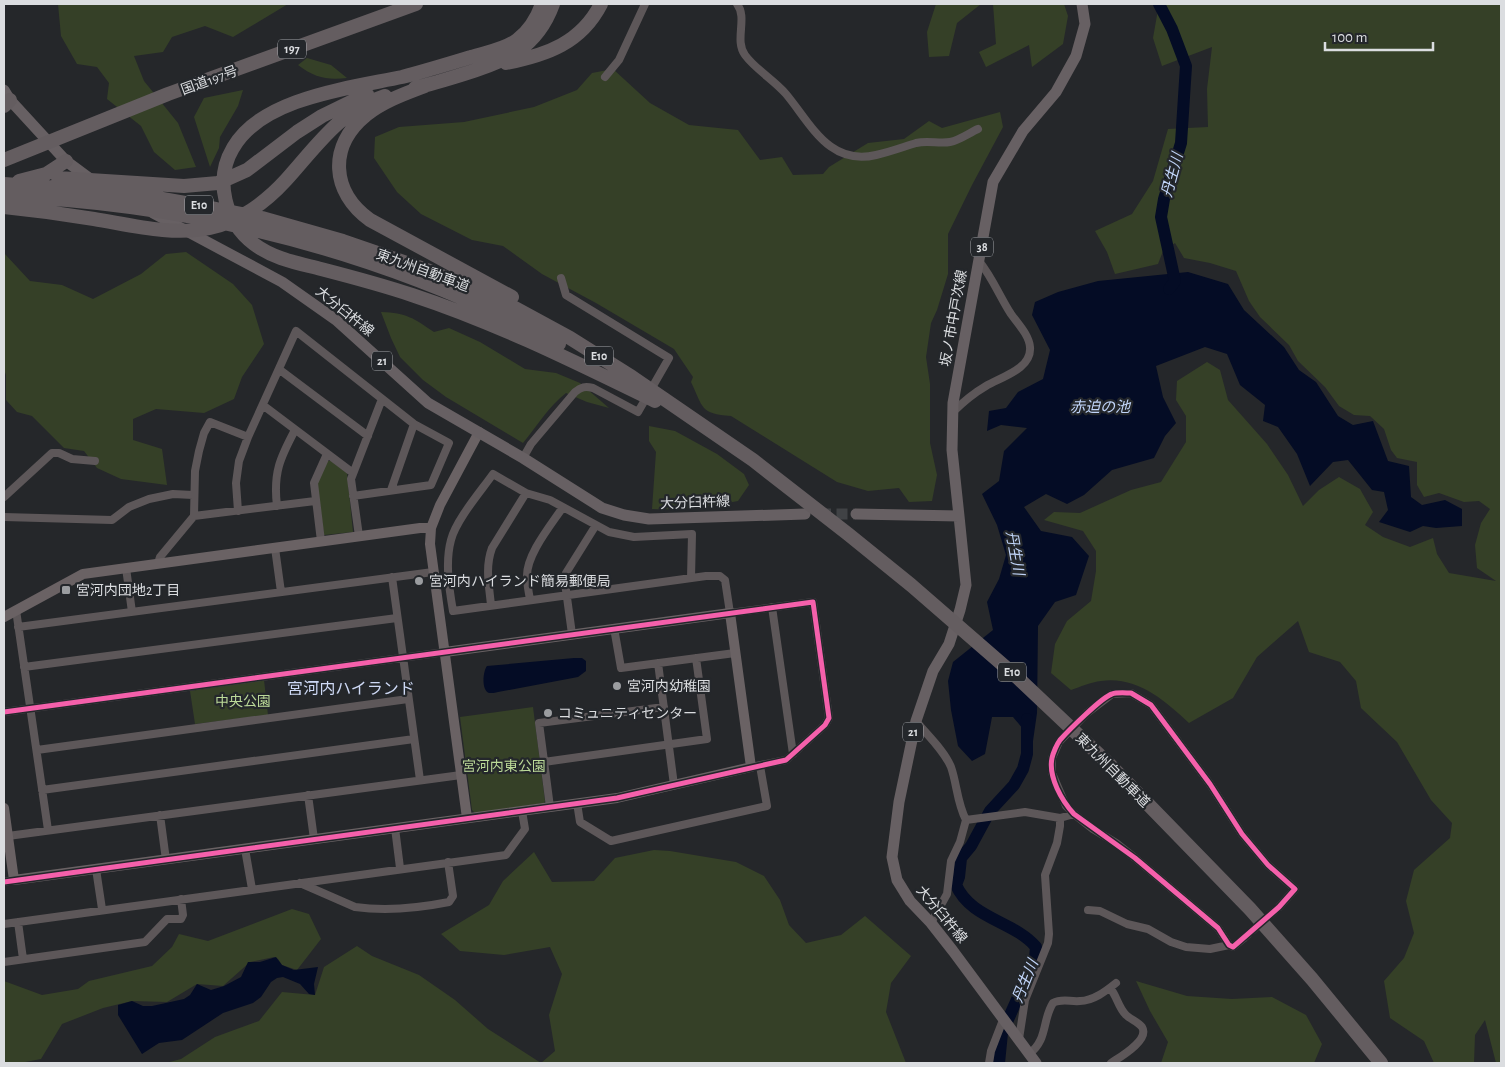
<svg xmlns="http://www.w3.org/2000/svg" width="1505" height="1067" viewBox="0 0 1505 1067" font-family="'Alegreya Sans','Noto Sans JP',sans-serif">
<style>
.green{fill:#354027}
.water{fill:#040c25}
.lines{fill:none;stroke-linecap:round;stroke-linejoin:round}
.river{stroke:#040c25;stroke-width:12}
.street-tunnel{stroke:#404245;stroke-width:8;stroke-dasharray:8 4;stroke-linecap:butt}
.primary-tunnel{stroke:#404245;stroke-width:11;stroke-dasharray:11 5.5;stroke-linecap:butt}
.street{stroke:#5d5759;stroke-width:8}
.secondary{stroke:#6a6264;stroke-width:10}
.primary{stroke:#676063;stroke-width:11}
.highway{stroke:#645d60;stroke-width:14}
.cycleway-casing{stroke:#24272b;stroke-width:8}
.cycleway{stroke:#f560ab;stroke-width:5}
.poi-dot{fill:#9b9da0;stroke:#24272b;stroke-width:2}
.labels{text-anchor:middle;stroke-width:4.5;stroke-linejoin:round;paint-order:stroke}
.shield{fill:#24272b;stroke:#a4a6aa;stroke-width:1}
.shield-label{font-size:12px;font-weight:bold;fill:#dbdde0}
.street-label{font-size:14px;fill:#dbdde0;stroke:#24272b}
.poi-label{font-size:14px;fill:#dbdde0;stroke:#24272b;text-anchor:start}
.park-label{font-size:14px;fill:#bbd998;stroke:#24272b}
.water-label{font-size:15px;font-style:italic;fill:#c1d5f9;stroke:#24272b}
.quarter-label{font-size:16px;fill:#ced9f5;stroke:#24272b}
</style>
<rect width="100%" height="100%" fill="#25272a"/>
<!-- green -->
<path class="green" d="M58,4h230l-55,33 -28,-11 -33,11 -9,15 -29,4 10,25 34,42 18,44 -21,3 -21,-18 -13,-26 -34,-27 2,-16 -12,-16 -20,-3 -16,-28z
M936,4h45l-24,19 -8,33 -20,1 -2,-25z
M993,4h71l4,12 -5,28 -31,23 -3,-22 -43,22 -7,-15 17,-8z
M1159,4h342v1059h-5l-11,-43 -10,15 -1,28h-40l-10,-22 -34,-23 -6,-37 20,-23 10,-25 -8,-32 8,-31 36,-32 2,-15 -21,-23 -34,-58 -36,-34 -5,-27 -16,-19 -31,-10 -11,-31 -41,36 -24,41 -44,25c-25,-23 -52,-47 -88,-42 -10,1 -21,6 -30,9l-20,-17 4,-29 12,-23 24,-20 5,-30v-20l-13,-20 -39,-11 10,-8 26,1 51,-23 30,-8 25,-40v-26l-10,-16 1,-19 30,-19 13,8 8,30 39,44 21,31 15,31 16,-16 20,-13 21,12 13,23 -8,13 18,12 27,10 23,-9 4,16 12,19 47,8 -19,-13 -2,-23 6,-22 9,-14 -11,-8 -15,1 -25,-9 -15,4 -7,-12v-23l-20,-4 -6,-8 -7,-21 -14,-13 -16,-1 -15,-9 -14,-19 -27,-26 -9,-16 -29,-28 -11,-16 -13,-30 -26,-8 -26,-5 -9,-15 -12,8 -5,13 -43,10 -8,-22 -12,-21 37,-17 21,-33 15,-52 40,-2 -1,-38 5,-42 -50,19 -9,-28z
M307,58l24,7 16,13c-20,2 -32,0 -49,-13z
M613,69l37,34 39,22 49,5 22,30 22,-3 11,18 30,-1 6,-7 39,-24 36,-4 25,-18 13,7 58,-16 3,15 -31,58 -24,49v40l-11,36 -6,13 -5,34 4,27v59l7,32 -5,26 -23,1 -10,-14 -31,3 -31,-9 -106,-66c-31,-2 -28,-9 -40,-34l2,-5 -19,-28 -78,-46 -54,-29 -39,-28 -31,-6 -51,-26 -24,-22 -23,-34 1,-21 24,-10 65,-5 70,-15 43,-17 15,-17z
M243,90l-5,16 -18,31 -1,11 -9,19 -16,-50 10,-19z
M186,252l47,32 19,21 12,39 -22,33 -8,22 -30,14 -48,-4 -23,10v21l29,9 5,36 -46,-6 -24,-11 -13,-17 -20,-3 -32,-32 -15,-4 -11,-12v-25l-2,-5v-117l26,28 32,4 31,14 48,-25 25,-20z
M381,312c26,1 32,6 53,20l15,-4 31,14 45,27 31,4 24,10 29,25 -22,-6 -21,-9c-18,14 -28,32 -43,50l-77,-46 -23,-17 -23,-23 -9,-19z
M649,426l26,5 42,23 27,20 5,11 -11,16c-29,6 -56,9 -86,8l4,-57 -7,-11z
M327,461h4l16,12 6,59 -29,3 -7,-52z
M264,680l4,35 -73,9 -5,-33z
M533,707l12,94 -1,2 -69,10 -3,-3 -12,-93z
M654,850l16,1 66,11 28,14 16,24 9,25 17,18 35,-8 24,-19 46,40 -20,27 -5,29 20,51h-740l15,-4 34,-22 44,-16 23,-29 33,3 9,-28 33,-21 15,10 47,19 36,25 33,29 53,34 14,-12 -6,-36 13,-41 -12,-27 -46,8 -44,-4 -19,-17 48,-29 14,-24 31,-29 18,30 42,-1 21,-23z
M292,909l17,5 12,25 -24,31 -15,-5 -4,-6 -4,-2 -24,5 -27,24 -26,-2 -30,18 -35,-1 -29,7 -41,16 -21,35 -21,4h-16v-82l38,14 36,-6 11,-8 63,-15 20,-19 7,-13 29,7z
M1136,981l51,15 45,3 40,-2 34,18 16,29 -8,19h-153l7,-21 -18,-31z"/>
<!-- water -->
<path class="water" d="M1188,272l40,12 16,26 40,37 15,23 17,12 22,34 15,9 20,-4 15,40 21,5 2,31 11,8 23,-5 17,9v17l-26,2 -13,-2 -13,6 -31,-10 9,-12 -4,-18 -12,-2 -24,-30 -15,2 -23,24 -13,-32 -19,-27 -15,-6 2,-16 -25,-20 -13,-31 -22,-7 -49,19 7,31 13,26 -11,13 -11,22 -42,12 -28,25 -17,9 -21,-10 -22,13 17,24 31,6 17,19 -13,39 -21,7 -17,24 -1,87 -4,28 -20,-24h-21l-7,37 -13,7 -14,-15 -7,-36 -3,-29 5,-19 40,-32 -6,-28 12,-23 7,-24 -9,-30 -15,-31 17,-13 5,-30 23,-23 -26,-3 -14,6 2,-20 17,-3 12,-16 25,-13 7,-29 -18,-35 3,-13 23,-10 40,-11z
M574,658h8l4,3v10l-8,6 -80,15c-2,1 -7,1 -9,1 -8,-3 -6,-22 -2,-27z
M276,957l6,8 12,5 24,-3 -4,17 1,11 -6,-1 -9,-10 -17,-7 -6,1 -6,4 -10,15 -8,6 -30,10 -41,27 -23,3 -17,11 -24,-39v-10l14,-4 11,5h9l32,-7 6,-4 7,-11 14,6 13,-4 17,-9 7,-15h12z"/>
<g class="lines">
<!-- river -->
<path class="river" d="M1159,4l13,25 14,37 -5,77 -17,56 -3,18 14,64 -6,8
M999,1063l3,-30 33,-74 1,-12c-22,-26 -65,-28 -80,-62l3,-8 2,-19 10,-12 19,-35 24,-26 9,-16 4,-15v-35"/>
<!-- street-tunnel -->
<path class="street-tunnel" d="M1243,939l36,-32"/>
<!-- primary-tunnel -->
<path class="primary-tunnel" d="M820,514h36"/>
<!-- street -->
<path class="street" d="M737,4c11,14 -3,36 8,51 10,14 29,25 41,39 25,30 43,72 90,61 14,-3 27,-8 40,-12 12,-3 23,1 34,-1 10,-2 19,-9 28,-13
M605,77l14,-17 26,-56
M280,370l88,66
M264,406l89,67
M953,412c10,-10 21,-19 33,-26 15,-9 46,-17 44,-39 -1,-12 -12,-23 -19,-33 -11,-17 -19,-37 -32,-53
M523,458l8,-14 44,-52c6,-5 10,-6 18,-4l45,24 31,-54 -103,-63 -5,-17
M391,490l23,-66
M4,497l48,-44h7l13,6 23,2
M277,506c-4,-33 3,-48 18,-76
M238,511l-2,-28 3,-22 9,-24 48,-106 118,93 35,19 -18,42 -78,11
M194,516l121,-15
M4,517l108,3 17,-13 20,-8 24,-5 20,1
M359,536l-8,-57 31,-80
M321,541l-7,-58 13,-29
M275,548l6,44
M158,563l2,-6 34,-41 1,-45 4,-20 5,-18 6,-11 38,15
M126,568l6,44
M392,577l28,203
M691,578l1,-44 -58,3 -25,-5 -59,-32 -24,-7 -33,-19c-12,17 -37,46 -42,66 -6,22 -2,48 2,71l253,-35h14l5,4 5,33 83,-11 16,116 -4,7 -39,35 -35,7
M530,600c-1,-7 -3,-15 -3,-23 -1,-22 24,-52 36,-70
M491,605c-2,-20 -6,-38 1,-57l34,-55
M772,607l21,147
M16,610l32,220
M18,627l415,-55
M614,628l7,40 114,-15
M572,634l-7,-51 1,-10 30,-48
M658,663l16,122
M24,667l373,-49
M4,712l441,-60
M916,721c11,14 28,29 35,46 6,17 6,36 15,53l-6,22 -9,19 -4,33 -16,29
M37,750l371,-51
M544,762l163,-23 -11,-81
M42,790l372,-51
M308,795l6,44
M577,803l3,19 31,19 156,-35 -7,-40
M550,807l-11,-84 125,-16
M160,815l6,45
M966,820l59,-8 35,6 14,-4
M395,828l5,40
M8,836l453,-61
M245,849l7,40
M96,869l6,40
M4,882l10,-2
M300,883l55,24c30,4 64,1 94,-5l4,-6 -5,-34
M1088,910l12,1 27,13 21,5 23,13 15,5 24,2 19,-4
M18,922l5,37
M4,924l502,-69 19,-26 -3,-18
M1243,939l-10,8 -4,-2 -11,-17 -83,-70 -19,-15 -23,-14 -19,-15 -8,-8 -14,-33v-15l7,-16 28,-29 25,-19 19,-1 20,12 59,79 32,50 26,31 27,24 -16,18
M4,962l141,-20 22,-23h14l2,-4 -2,-16
M1110,988c7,8 8,19 16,27 4,4 12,7 16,12 8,13 -22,30 -31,36
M1019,1039l6,-39 23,-57 1,-9 -4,-59 12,-32 3,-17v-8
M1029,1054c19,-14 13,-34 24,-51 9,-5 17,-1 27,-2 13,0 26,-10 36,-18
M989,1063l2,-12 12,-31"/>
<!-- secondary -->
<path class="secondary" d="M4,617l79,-43 337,-46h11
M4,808l10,72 603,-82 134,-31 -21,-154 -285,39
M467,818l-37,-274 1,-16 9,-23 39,-73"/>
<!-- primary -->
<path class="primary" d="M4,90l6,10 56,61 27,20
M153,213l129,69 54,38 92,83 95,55 79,50 22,7 25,4 156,-5
M856,514l103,2 7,69 -6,25 -11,34 -16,27 -17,50 -17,81 -7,55 5,23 13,21 21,22 22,28 83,112
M959,516l-7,-66 1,-47 40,-221 30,-51 33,-39 20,-36 9,-32 -3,-20"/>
<!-- highway -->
<path class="highway" d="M542,4c-5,14 -13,27 -25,36 -13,10 -31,12 -46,17 -23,7 -46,14 -69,20 -52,11 -141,21 -169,71 -19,32 -8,74 21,96 20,15 44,19 67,25 31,8 61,16 91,26 85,28 163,67 243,106
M506,63c41,-8 75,-20 95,-59
M425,86c-21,8 -41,15 -59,29 -38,31 -35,77 4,105l142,77
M415,88c17,-4 33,-9 49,-14 41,-12 73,-26 89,-70
M4,106l6,-6
M4,160l164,-66 248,-90
M58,178l126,8 34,-3 29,-13 50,-38 25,-16 45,-22
M19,181l27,-7 20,-13
M4,184l85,6 51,5 45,8 77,15 81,23 84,29 77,32 66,36 62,39 121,83 95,74 63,51 107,93 91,86 141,145 62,70 69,84
M4,196c196,8 382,57 555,148
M4,207c30,3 60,7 90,12 37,6 78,17 116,9 29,-6 56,-26 76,-48 30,-33 54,-70 99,-84"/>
<!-- cycleway casing -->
<g class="cycleway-casing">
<path id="cycleway" d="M1131,693l20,12 59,79 32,50 26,31 27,24 -16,18 -46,40 -4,-2 -11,-17 -83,-70 -61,-44c-12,-13 -26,-37 -22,-56 1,-5 5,-14 8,-18 8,-9 42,-43 52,-46 5,-2 14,-1 19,-1z
M4,712l809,-110 16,116 -4,7 -39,35 -169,38 -613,84"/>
</g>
<!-- cycleway -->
<use href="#cycleway" class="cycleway"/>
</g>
<!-- markers -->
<g class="poi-dot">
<circle cx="419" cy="581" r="5"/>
<rect x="61" y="585" width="10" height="10" rx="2.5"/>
<circle cx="617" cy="686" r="5"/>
<circle cx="548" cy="713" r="5"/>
</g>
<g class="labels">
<!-- shield labels -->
<g class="shield">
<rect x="278" y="39.5" width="28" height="19" rx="4"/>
<rect x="185" y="195.5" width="28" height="19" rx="4"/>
<rect x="971" y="237.5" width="22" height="19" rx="4"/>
<rect x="585" y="346.5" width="28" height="19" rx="4"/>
<rect x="372" y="351.5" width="20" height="19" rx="4"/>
<rect x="998" y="662.5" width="28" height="19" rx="4"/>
<rect x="903" y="722.5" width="20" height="19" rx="4"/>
</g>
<g class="shield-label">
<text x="292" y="53">197</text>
<text x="199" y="209">E10</text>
<text x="982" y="251">38</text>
<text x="599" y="360">E10</text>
<text x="382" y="365">21</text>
<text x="1012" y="676">E10</text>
<text x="913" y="736">21</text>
</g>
<!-- street labels -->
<g class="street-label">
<text transform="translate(209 80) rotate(-20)" y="5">国道197号</text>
<text transform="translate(423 270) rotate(20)" y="5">東九州自動車道</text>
<text transform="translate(345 311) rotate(39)" y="5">大分臼杵線</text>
<text transform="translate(953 318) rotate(-80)" y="5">坂ノ市中戸次線</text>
<text transform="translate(695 502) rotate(-2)" y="5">大分臼杵線</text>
<text transform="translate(1113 770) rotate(45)" y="5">東九州自動車道</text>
<text transform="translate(942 914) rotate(50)" y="5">大分臼杵線</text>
</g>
<!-- poi labels -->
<g class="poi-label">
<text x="429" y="586">宮河内ハイランド簡易郵便局</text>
<text x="76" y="595">宮河内団地2丁目</text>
<text x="627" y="691">宮河内幼稚園</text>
<text x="558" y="718">コミュニティセンター</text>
</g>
<!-- park labels -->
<g class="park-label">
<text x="243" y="706">中央公園</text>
<text x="504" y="771">宮河内東公園</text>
</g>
<!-- water labels -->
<g class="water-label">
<text transform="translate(1172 175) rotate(-75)" y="5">丹生川</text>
<text x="1100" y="412">赤迫の池</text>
<text transform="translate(1015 553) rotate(80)" y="5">丹生川</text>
<text transform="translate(1025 981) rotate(-68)" y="5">丹生川</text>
</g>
<!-- quarter labels -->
<g class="quarter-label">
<text x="351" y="694">宮河内ハイランド</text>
</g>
</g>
<!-- border -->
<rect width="1505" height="1067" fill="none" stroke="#dbdde0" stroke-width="10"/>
<!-- scale -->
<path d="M1325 42v8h108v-8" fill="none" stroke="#dbdde0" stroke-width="2.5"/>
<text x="1332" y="42" font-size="15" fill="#dbdde0" stroke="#24272b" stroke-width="4" paint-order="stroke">100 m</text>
</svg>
